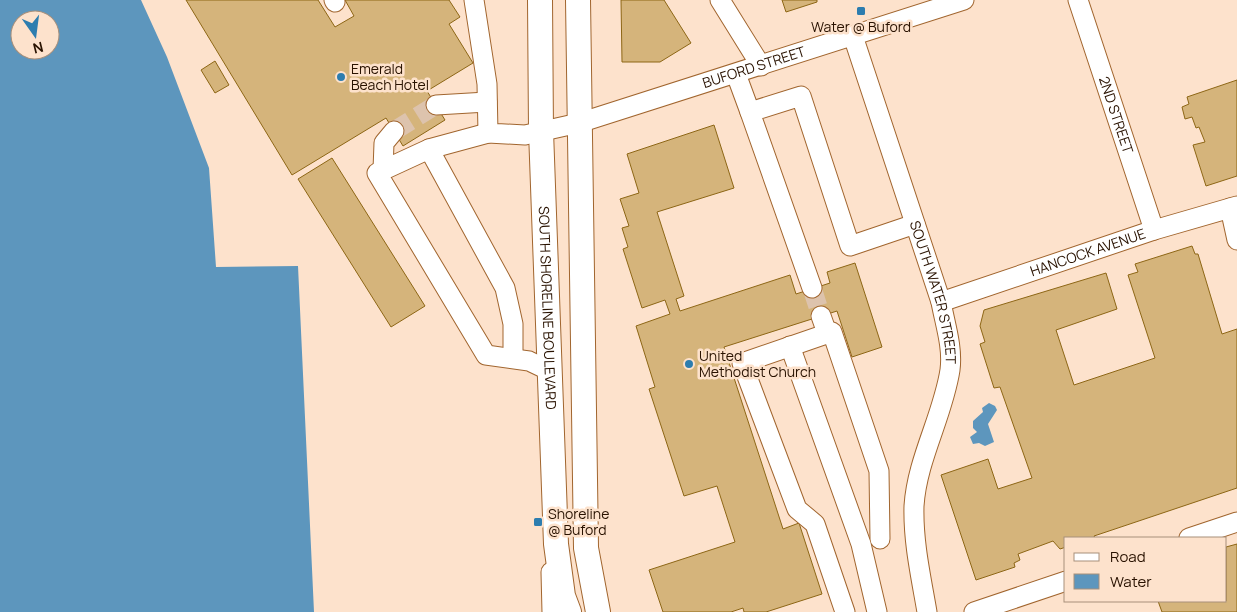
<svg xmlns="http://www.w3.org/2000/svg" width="1237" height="612" viewBox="0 0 1237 612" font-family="Manrope,sans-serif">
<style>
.water{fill:#5d96bd;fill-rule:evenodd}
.building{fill:#d5b47b;stroke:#8d6615}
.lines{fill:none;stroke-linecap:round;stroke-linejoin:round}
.minor-tunnel{stroke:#ddc3ad;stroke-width:19;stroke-dasharray:19 9;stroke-linecap:butt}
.minor-casing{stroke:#a1652e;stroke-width:21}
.major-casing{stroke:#a1652e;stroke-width:26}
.minor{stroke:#fff;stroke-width:19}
.major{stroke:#fff;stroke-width:24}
.poi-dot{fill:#2d7daf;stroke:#fde2cc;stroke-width:2}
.labels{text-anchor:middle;stroke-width:5;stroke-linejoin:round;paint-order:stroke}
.poi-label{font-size:14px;fill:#291200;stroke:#fde2cc;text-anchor:start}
.street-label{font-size:14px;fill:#291200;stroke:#fde2cc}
</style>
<rect width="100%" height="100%" fill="#fde2cc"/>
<!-- water -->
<path class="water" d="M0,0h141l26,57 42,111 7,99 82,-1 16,346h-314zM20,20h30v30h-30z
M989,403l6,3 2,4 -9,14 6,18 -9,4 -6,-3 -6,1 -3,-7 7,-5 -4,-4v-7l10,-9 -1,-4z"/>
<!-- building -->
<path class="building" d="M186,0h132l17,27 19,-11 -9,-16h104l11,17 -11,7 24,39 -46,28 18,29 -42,26 -17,-28 -94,57z
M621,0h43l27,43 -31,19h-38z
M782,0h35v2l-31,10z
M215,61l14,24 -14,8 -14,-23z
M1237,80v96l-31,10 -13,-41 12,-3 -6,-15 -3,1 -4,-11 -7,2 -3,-12 7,-3 -2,-7z
M714,125l20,63 -77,24 27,84 -8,3 4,12 110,-36 6,19 34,-11 -3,-11 28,-9 27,84 -30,10 -15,-46 -113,36 59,182 16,-6 23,71 -56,18h-22l-1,-4 -12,4h-68l-14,-42 86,-28 -18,-56 -33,10 -35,-107 6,-2 -19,-61 34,-12 -5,-14 -23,8 -19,-59 5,-2 -6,-19 7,-2 -9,-27 19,-6 -12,-39z
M332,158l93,148 -34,21 -93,-148z
M1192,246l3,8h3l24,80 15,-5v159l-131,44 -12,4 1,2h-29v9l-6,2 -7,-8 -35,13 2,6 -6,3 1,4 -39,13 -35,-105 47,-16 10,30 34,-11 -32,-91 -6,1 -14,-44 5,-2 -5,-16 4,-16 122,-37 11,36 -61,21 18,55 81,-27 -27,-83 10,-3 -3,-8z
M1237,544v68h-75l-4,-11h68v-54z"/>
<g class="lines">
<!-- minor-tunnel -->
<path class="minor-tunnel" d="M394,131l42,-26
M812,288l9,28"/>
<!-- minor casing -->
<g class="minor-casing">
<g id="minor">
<path d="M334,0l1,2"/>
<path id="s1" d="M474,0l13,84 1,49 37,2 54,-12 385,-123"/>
<path d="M720,0l41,66"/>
<path id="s2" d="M1078,0l76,230"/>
<path id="s3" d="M853,36l88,266c4,22 12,45 9,68 -7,46 -33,89 -36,136 -1,36 7,71 13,106"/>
<path d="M736,74l14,38"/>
<path d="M436,105l51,-3"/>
<path d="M488,133l-59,16 -52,24 109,182 43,6 21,10"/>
<path d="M429,149l76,139 8,36v34"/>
<path d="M383,170l1,-27 10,-12"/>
<path d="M1230,208l7,32"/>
<path d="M812,288l-62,-176 51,-16 49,150 65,-22"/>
<path id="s4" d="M941,302l213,-72 83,-24"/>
<path d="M821,316l6,17"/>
<path d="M790,346l71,198 16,68"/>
<path d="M1189,538l48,-16"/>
<path d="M551,572l1,40"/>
<path d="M845,612l-30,-88 -18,-15 -55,-146 90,-31 47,139 1,68"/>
<path d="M974,612l92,-31"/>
</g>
</g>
<!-- major casing -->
<g class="major-casing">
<g id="major">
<path id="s5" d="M540,0l1,131 15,413 7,52 6,16"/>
<path d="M578,0l8,548 12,64"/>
</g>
</g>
<!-- minor -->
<use href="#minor" class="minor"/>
<!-- major -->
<use href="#major" class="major"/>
</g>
<!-- markers -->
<g class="poi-dot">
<rect x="856" y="6" width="10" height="10" rx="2.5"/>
<circle cx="341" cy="77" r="5"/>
<circle cx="689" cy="364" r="5"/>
<rect x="533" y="517" width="10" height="10" rx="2.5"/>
</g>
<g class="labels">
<!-- poi labels -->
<g class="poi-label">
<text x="861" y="32" text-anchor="middle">Water @ Buford</text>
<text x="351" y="74">Emerald<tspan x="351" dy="16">Beach Hotel</tspan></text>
<text x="699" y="361">United<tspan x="699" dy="16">Methodist Church</tspan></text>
<text x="548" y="519">Shoreline<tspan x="548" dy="16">@ Buford</tspan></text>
</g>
<!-- street labels -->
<g class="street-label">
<text dy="5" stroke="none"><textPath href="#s1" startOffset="410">BUFORD STREET</textPath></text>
<text dy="5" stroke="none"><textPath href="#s2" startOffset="121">2ND STREET</textPath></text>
<text dy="5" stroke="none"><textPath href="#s4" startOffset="155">HANCOCK AVENUE</textPath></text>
<text dy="5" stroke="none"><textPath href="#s3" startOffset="269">SOUTH WATER STREET</textPath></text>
<text dy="5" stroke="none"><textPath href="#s5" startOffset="308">SOUTH SHORELINE BOULEVARD</textPath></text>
</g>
</g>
<!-- legend -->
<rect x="1064" y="537" width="162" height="65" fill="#fde2cc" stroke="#a88f7a"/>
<rect x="1074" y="553" width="25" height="8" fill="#ffffff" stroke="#a88f7a"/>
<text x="1110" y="562" font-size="15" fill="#291200">Road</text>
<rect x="1074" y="574" width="25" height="15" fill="#5d96bd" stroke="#a88f7a"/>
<text x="1110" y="587" font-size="15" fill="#291200">Water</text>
<!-- north arrow -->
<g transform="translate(35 35) rotate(166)"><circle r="24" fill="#fde2cc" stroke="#a88f7a"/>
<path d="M0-4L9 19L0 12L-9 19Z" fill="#2d7daf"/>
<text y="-8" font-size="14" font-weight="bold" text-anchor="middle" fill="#291200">N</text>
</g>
</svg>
